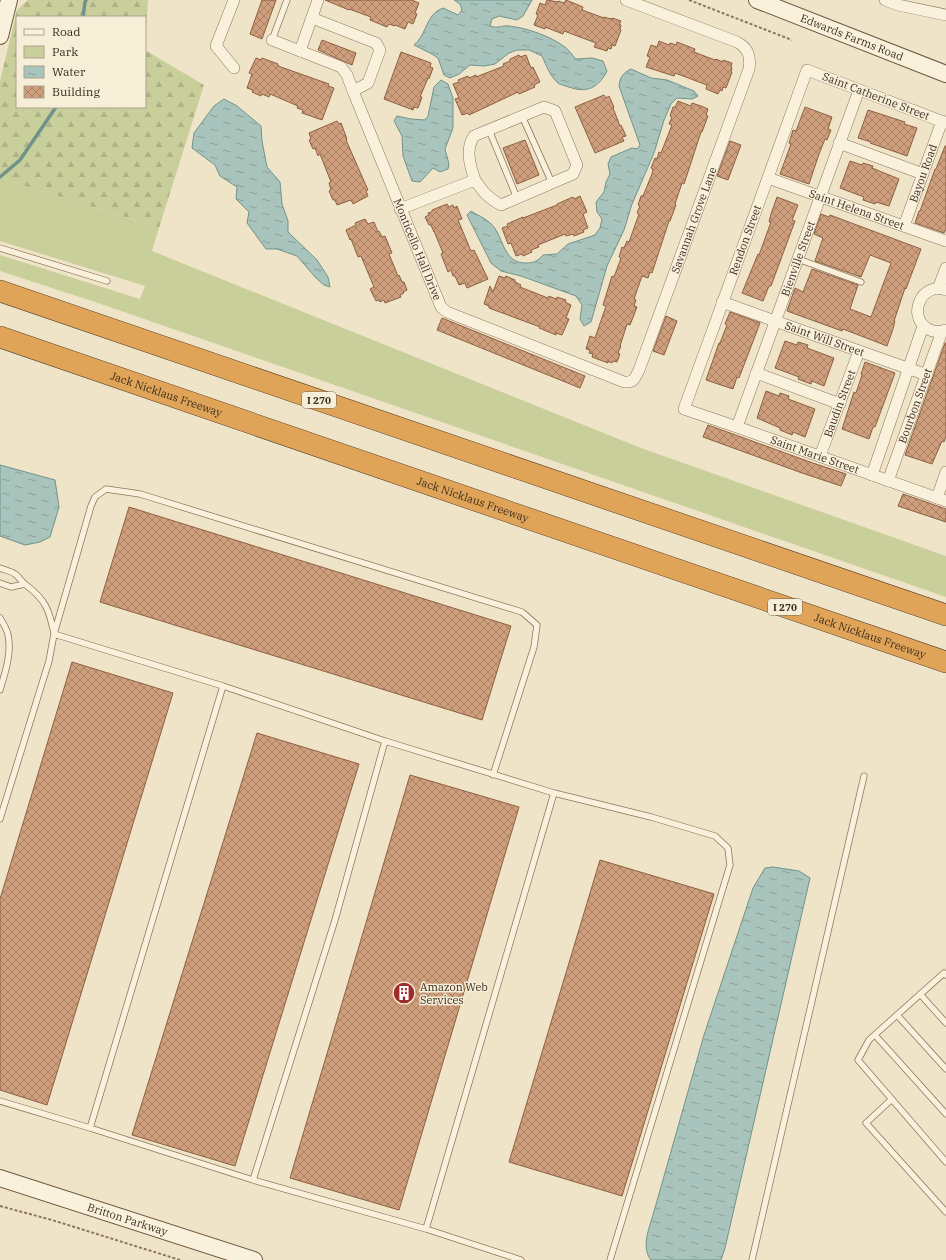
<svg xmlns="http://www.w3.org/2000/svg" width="946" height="1260" viewBox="0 0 946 1260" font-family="'IBM Plex Serif',serif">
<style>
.green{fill:#c9cf9b}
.forest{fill:url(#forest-firs)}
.water{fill:url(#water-ripples);stroke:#6f938a}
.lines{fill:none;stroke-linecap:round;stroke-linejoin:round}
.stream{stroke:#6f938a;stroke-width:3.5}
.building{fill:url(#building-cross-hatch);stroke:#8d5f41}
.service-casing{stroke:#8d765c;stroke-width:7}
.minor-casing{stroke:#8d765c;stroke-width:12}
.secondary-casing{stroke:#6f573f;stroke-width:18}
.motorway-casing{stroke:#5b4430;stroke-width:22}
.path{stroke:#8d765c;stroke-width:2;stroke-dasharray:3 2;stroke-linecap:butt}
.service{stroke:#faf1dc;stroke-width:5.5}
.minor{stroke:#faf1dc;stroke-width:11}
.secondary{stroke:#faf1dc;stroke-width:16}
.motorway{stroke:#e0a458;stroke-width:21}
.labels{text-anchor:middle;stroke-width:3;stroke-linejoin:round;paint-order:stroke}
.shield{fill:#f7eed8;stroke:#756857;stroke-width:1}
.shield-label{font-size:10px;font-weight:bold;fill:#3d2e20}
.street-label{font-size:11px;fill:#3d2e20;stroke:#f7eed8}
.poi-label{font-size:11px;fill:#3d2e20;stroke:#f7eed8;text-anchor:start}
</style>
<defs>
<pattern id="forest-firs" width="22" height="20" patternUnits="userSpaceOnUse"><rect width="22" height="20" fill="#c9cf9b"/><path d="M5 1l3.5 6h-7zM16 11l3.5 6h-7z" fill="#aeb285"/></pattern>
<pattern id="water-ripples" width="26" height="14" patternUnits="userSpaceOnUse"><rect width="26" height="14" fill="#a9c4bc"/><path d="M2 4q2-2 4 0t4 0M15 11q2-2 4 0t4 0" fill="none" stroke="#8ba098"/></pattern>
<pattern id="building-cross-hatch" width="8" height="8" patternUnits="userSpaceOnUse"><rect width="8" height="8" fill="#cf9f7d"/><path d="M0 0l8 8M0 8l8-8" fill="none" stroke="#a98266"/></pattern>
</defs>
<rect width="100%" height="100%" fill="#f0e4c8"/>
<!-- green -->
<path class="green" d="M0,178l159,50 -7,23 489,197 305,108v41l-845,-293 -101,-33v-16l140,44 5,-13 -145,-45z"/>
<!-- forest -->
<path class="forest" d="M28,0h120l-3,40v-23h-128v90h128v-57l59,35 -45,143 -159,-50v-97l17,-71z"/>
<!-- water -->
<path class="water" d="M454,0h78l-9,16 -6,4 -18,-4 -7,3 -2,7c10,3 11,-1 19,0 18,2 41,10 56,21 4,3 7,8 11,12l16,-1 11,3 4,10c-8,16 -20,23 -38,16 -3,-1 -8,-2 -11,-4 -8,-7 -12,-18 -16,-27l-13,-6h-12l-8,3 -14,11 -11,2 -14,-1 -11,9 -9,4 -6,-3 -6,-17 -6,-4 -18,-9c14,-12 11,-30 29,-37l15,7 4,-5 -2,-6z
M631,69l20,9 16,2 27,11 4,5 -6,3 -15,-1 -6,6 -7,16 -10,33 -22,51 -8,26 -17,36 -16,56 -7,4 -4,-7 2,-14 -6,-9 -55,-20 -20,-5 -10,-8 -24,-48 4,-4c6,4 14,7 19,12 14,11 12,41 36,40 8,0 12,-2 17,-8l14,-1 11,-10 27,-9 5,-7 2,-9 -5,-7 -1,-10 8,-10 2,-10 4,-8 -2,-10 3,-7 21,-9 5,1 3,-4 -21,-59c1,-9 4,-13 12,-17z
M441,80l7,4 5,14v30l-8,21 4,15 -1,5 -8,3 -7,-4 -13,14 -8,-1 -9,-25 -1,-20 -8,-15 3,-5 14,3 14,1 3,-4 6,-29z
M224,99l13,7 24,20 1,15 5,26 13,15 2,22 6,17v11l29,28 11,17 2,10 -6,-2 -8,-7 -19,-22 -20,-7h-11l-19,-26 2,-11 -13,-13 1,-12 -17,-11 -5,-11 -23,-17 2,-15 20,-27z
M0,465l55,15 4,27 -9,30 -10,5 -15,3 -25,-9z
M773,867l26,4 11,7 -85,370 -4,12h-70c-10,-12 -2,-32 2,-45l51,-180 49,-147 12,-20z"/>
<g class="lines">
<!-- stream -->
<path class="stream" d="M83,17l2,-15 1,-2
M0,177l20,-17 36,-53"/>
</g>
<!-- building -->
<path class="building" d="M262,0h14l-14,39 -12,-5z
M325,0h87l7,3 -4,10 2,1 -4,10 -5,-2 -3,7 -10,-4v1l-6,-2 -2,3 -17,-7 1,-3 -22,-8v1z
M547,0l11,2v-1l6,2 2,-3 17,7 -1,3 22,8v-1l7,2 1,-1 9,3 -2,4h2l-1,4 1,1 -6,16 -3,-1 -1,4 -3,-1 -1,3 -13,-4 2,-4 -32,-12 -1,3 -18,-7v2l-11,-4 4,-10 -2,-1 4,-11 5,2z
M322,40l34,13 -4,12 -34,-15z
M659,41l10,4 1,-2 6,2 1,-3 18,7 -1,3 21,8 1,-1 7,3v-2l9,3 -1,4 1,1 -1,4h1l-6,16 -3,-1 -1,4 -2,-1 -2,4 -12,-5 1,-4 -32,-12 -1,3 -28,-9 4,-10 -3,-1 4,-11 6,2z
M401,52l30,11 -1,4 3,1 -4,11 -1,-1 -8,19h2l-4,11 -4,-1 -1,3 -29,-11z
M519,55l1,2 6,-2 5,13 2,-1 7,15 -6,3 1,2 -16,7 -1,-2 -49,23 -1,-2 -6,2 -7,-16 4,-1 -6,-14 6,-2 -1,-2 10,-4 1,2 7,-3v2l28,-11 -1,-2 7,-3v-2z
M256,58l5,2 1,-2 16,6v2l51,18 -1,2 6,2 -12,32 -20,-7 1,-3 -6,-2 1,-2 -28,-12 -1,3 -7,-3 -1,2 -9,-4 1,-2 -6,-2 5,-14 -3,-1z
M604,95l2,3 3,-2 5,11 -1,1 7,18 1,-1 5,11 -4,1 2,4 -29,12 -20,-46z
M678,101l13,5 1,-3 9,3 7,3 -2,6 2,1 -6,16h-1l-17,52 -2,-1 -7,21 1,1 -6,16h-1l-17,52 -2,-1 -2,6 -6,-2 -8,23 2,1 -2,6 3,1 -7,18 -3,-1 -7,22h1l-3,7 2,1 -3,8 -4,-1 -1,2 -4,-2v2l-16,-6 1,-3 -4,-1 1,-3 -4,-1 4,-13 5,2 11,-32 -3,-1 9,-29 2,1 7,-19 -2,-1 3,-10 2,1 3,-7 2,1 10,-28 -2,-1 3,-7 -2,-1 3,-9h2l9,-22 1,-5 -2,-1 4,-10 2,1 2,-7 2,1 11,-28 -3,-1 3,-7 -2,-1 3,-9h2z
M805,107l27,10 -4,12 3,1 -4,10 -2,-1 -6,15 -10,30 -29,-10 11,-30 -2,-1 4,-13 3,1z
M868,110l37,12 -1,2 13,4 -10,28 -37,-13 1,-1 -13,-4z
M337,121l2,3 2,-1 6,16 -1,1 22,50 -2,1 2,5 -15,8 -2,-4 -14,5 -2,-5h-2l-4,-9 2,-1 -2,-7 2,-1 -11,-28 -2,2 -3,-8 -2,1 -4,-9 2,-1 -2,-6z
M525,140l14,35 -22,9 -14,-36z
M730,141l11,4 -13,35 -11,-4z
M945,146h1v83l-2,4 -29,-10 4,-12h1l15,-42h1z
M850,161l12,4 1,-2 10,3 -1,2 27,11 -10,27 -13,-4 -1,2 -12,-4 1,-3 -24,-9z
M580,196l7,16 -4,2 5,14 -5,2 1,2 -10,4 -1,-2 -7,2 -1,-2 -27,11 1,2 -8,3 1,2 -9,4 -1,-2 -6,2 -5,-13 -3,1 -6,-16 6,-2 -1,-2 16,-7v1l34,-13v-1l16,-7 1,2z
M777,197l21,8 -6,15 3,1 -24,65h-2l-6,15 -21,-8 16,-39 1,1 12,-33h-2l2,-8z
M447,204l2,3 4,-2 1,3 3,-2 5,13 -4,1 13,31 3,-1 14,29 -21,9 -2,-5 -6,2 -4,-9h-2l-2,-6 -3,2 -7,-18 2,-1 -9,-22v1l-3,-7h-2l-4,-8 4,-2 -1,-2 4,-1v-2z
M821,214l8,3 1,-2 91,34 -15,40 -1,-1 -11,33h1l-2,8 -6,17 -44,-17 -1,2 -55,-20 8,-23 8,4 9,-23 46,16 -8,24 21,8 20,-54 -21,-8 -9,22 -46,-16 8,-23 -9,-4z
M365,219l3,5 6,-2 4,10 1,-1 3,6 3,-1 7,17 -3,1 9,22 1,-1 3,7h2l3,8 -4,2 1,1 -4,2 1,2 -16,6 -1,-3 -4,2 -1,-2 -3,1 -6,-12 4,-2 -13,-31 -3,1 -7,-18 -1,1 -4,-10 10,-5 -1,-2z
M499,276l6,2 1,-2 9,4v2l6,3 -1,2 28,11 1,-2 7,3 1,-2 9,3 -1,2 6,3 -5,13 3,1 -7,16 -6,-2v2l-17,-7 1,-1 -51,-19v-2l-5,-2 6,-18 3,6z
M730,312l30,11 -21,55 -2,-1 -4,12 -27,-9 13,-37h1l7,-18 -2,-1z
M666,316l11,5 -13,34 -11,-4z
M442,318l143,58 -5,12 -143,-58z
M785,341l12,4 1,-3 10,3 -1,3 27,10 -10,28 -12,-5 -1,3 -13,-5 1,-2 -24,-9z
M945,343h1v93l-2,6 -2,-1 -10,23 -27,-9z
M865,362l30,11 -20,54h-2l-4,12 -27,-10 12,-37 2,1 6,-18 -1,-1z
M766,391l13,5 1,-3 9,3 -1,3 27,10 -10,28 -12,-5 -1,3 -12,-5v-2l-23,-10z
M708,425l102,37 36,12 -5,12 -39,-13 -99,-36z
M903,494l43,15v13l-48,-16z
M129,507l382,119 -29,94 -382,-118z
M72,662l101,31 -126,412 -47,-15v-191z
M257,733l102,31 -124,402 -103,-31z
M410,775l109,32 -120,403 -109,-32z
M600,860l114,34 -92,302 -113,-34z"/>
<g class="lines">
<!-- service casing -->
<g class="service-casing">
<path id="service" d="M272,40l15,-40
M522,116l30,67
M489,130l28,68
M0,248l107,33
M798,259l63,23
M0,568c5,2 11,3 15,6 4,3 7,8 11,11 20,15 23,25 28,48
M0,583l11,4 14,-3
M0,618c3,5 7,11 8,17 4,18 -3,38 -8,55
M223,686l162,55 -50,179 -82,260
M385,741l169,52 -128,436
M554,793l97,24 64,19 13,12 2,17 -120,395
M0,819l49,-158 5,-27 37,-128 4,-9 11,-8 34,5 382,118 15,13 -3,22 -41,128
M946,975l-2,-2 -75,67 -11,20 88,102
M920,994l26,29
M897,1015l49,54
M875,1035l71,79
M892,1099l-26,24 80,89
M0,1101l90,27 133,-442 -169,-52
M90,1128l163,52 173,49 95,31
M752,1260l112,-484"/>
</g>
<!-- minor casing -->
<g class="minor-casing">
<g id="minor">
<path d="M885,0l13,5 48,10"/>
<path id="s1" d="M312,18l64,25 4,7 -12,33 -15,8 88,216 6,5 177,70c10,1 11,-4 15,-12l110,-301c2,-13 -1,-21 -12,-27l-111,-42"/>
<path d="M272,40l69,27 6,8 6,16"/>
<path d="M300,51l18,-51"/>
<path d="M234,68l-18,-22 18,-46"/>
<path id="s2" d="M946,123l-139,-53 -123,339 53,18 209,74"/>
<path d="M839,143l84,31"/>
<path id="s3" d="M768,178l178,63"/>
<path d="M400,209l75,-29c-5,-14 -10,-31 -1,-44l70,-29 11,4 22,54 -4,9 -72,31c-13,-7 -18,-13 -26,-25"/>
<path id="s4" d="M904,226l38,-105"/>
<path d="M938,289l8,-21"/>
<path d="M946,290c-24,-9 -40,26 -18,39 5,3 12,3 18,1"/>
<path id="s5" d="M722,302l137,49 68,24"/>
<path d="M756,373l84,31"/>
<path id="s6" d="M737,427l122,-337"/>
<path id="s7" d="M820,456l39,-105"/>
<path d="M872,475l51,-149"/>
<path id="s8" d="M888,481l54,-150"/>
<path d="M937,498l9,-26"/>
</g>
</g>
<!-- secondary casing -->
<g class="secondary-casing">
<g id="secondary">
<path id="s9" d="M757,0l189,74"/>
<path d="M0,36l9,-36"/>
<path id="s10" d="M0,1178l254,82"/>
</g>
</g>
<!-- motorway casing -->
<g class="motorway-casing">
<g id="motorway">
<path d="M0,291l946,324"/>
<path id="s11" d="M0,337l946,325"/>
</g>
</g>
<!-- path -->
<path class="path" d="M689,0l103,40
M0,1206l52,14 128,40"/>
<!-- service -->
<use href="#service" class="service"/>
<!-- minor -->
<use href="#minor" class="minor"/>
<!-- secondary -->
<use href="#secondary" class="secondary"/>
<!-- motorway -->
<use href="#motorway" class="motorway"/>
</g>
<!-- icons -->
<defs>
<g id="building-disc" transform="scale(1.15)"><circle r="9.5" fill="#9e2a2b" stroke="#f7eed8"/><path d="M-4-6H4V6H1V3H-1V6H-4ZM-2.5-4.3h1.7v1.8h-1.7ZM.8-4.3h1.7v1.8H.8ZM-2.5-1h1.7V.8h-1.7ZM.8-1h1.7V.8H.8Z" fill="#fff"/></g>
</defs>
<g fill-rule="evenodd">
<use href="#building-disc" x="404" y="993"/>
</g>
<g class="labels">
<!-- shield labels -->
<g class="shield">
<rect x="302" y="392" width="34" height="16" rx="3"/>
<rect x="768" y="599" width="34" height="16" rx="3"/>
</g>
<g class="shield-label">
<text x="319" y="404">I 270</text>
<text x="785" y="611">I 270</text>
</g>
<!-- street labels -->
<g class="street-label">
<text dy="4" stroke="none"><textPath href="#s9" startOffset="102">Edwards Farms Road</textPath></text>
<text transform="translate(876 96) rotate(21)" y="4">Saint Catherine Street</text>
<text dy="4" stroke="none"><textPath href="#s4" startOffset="56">Bayou Road</textPath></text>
<text dy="4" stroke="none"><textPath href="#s3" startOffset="94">Saint Helena Street</textPath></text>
<text dy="4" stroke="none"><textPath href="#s1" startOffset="741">Savannah Grove Lane</textPath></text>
<text transform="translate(745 240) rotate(-70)" y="4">Rendon Street</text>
<text dy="4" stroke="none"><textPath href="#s1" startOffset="300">Monticello Hall Drive</textPath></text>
<text dy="4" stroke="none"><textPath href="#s6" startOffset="179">Bienville Street</textPath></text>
<text dy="4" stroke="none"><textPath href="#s5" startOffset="109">Saint Will Street</textPath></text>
<text dy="4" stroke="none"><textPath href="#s11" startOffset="176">Jack Nicklaus Freeway</textPath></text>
<text dy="4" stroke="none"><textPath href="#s7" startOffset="56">Baudin Street</textPath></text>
<text dy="4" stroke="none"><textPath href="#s8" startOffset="80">Bourbon Street</textPath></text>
<text dy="4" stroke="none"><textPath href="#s2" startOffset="648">Saint Marie Street</textPath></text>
<text dy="4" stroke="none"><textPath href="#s11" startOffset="500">Jack Nicklaus Freeway</textPath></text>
<text dy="4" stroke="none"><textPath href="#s11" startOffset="920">Jack Nicklaus Freeway</textPath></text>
<text dy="4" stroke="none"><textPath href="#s10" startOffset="134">Britton Parkway</textPath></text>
</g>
<!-- poi labels -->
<g class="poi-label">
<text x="420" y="991">Amazon Web<tspan x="420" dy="13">Services</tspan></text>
</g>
</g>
<!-- legend -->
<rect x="16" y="16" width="130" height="92" fill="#f7eed8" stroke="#ada18e"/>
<rect x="24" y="29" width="20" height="6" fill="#faf1dc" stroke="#ada18e"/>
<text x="52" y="36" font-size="12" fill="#3d2e20">Road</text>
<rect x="24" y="46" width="20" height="12" fill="#c9cf9b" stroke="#ada18e"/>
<text x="52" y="56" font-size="12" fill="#3d2e20">Park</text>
<rect x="24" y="66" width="20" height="12" fill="url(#water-ripples)" stroke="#ada18e"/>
<text x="52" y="76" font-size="12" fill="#3d2e20">Water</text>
<rect x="24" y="86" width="20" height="12" fill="url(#building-cross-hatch)" stroke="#ada18e"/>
<text x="52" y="96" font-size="12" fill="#3d2e20">Building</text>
</svg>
